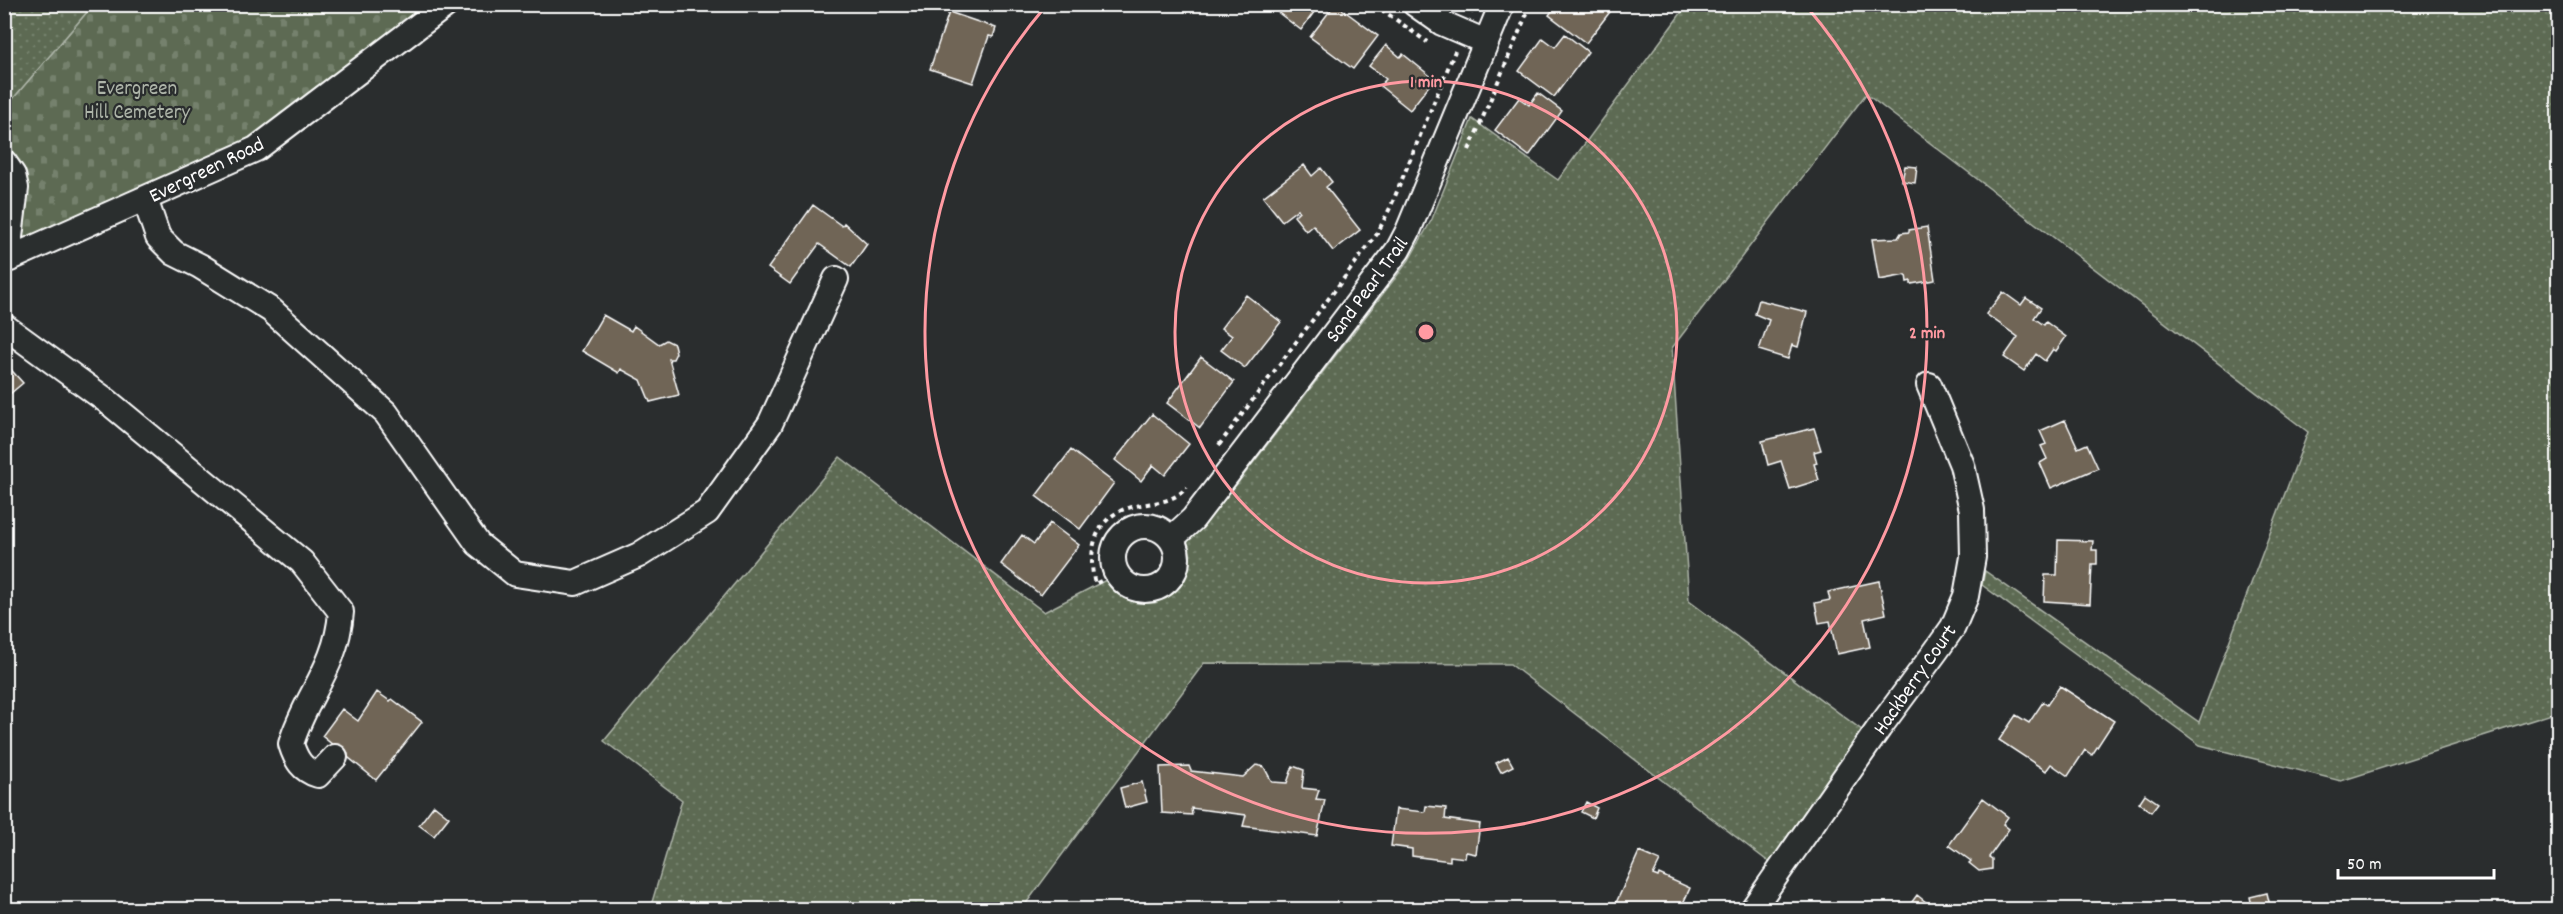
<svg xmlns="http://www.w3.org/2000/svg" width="2563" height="914" viewBox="0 0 2563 914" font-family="Dekko,sans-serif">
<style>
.cemetery{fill:url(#cemetery-stones);stroke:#aeb5a9;stroke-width:1.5}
.park{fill:url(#park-dots);stroke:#aeb5a9;stroke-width:1.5}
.building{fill:#6f6556;stroke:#fff;stroke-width:1.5}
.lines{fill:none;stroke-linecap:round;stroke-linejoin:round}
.minor-casing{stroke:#fff;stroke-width:28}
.path{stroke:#fff;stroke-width:4;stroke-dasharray:4.5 4.5;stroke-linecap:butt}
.minor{stroke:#2a2d2e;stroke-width:24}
.ring{fill:none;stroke:#ff9aa2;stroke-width:3}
.labels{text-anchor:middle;stroke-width:4.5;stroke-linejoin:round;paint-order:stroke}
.park-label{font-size:21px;fill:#aeb5a9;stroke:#2a2d2e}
.street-label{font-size:21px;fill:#fff;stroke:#2a2d2e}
.centre{fill:#ff9aa2;stroke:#2a2d2e;stroke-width:3}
.ring-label{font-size:18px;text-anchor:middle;font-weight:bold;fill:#ff9aa2;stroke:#2a2d2e;stroke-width:4.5;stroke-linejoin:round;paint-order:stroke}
</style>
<defs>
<pattern id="cemetery-stones" width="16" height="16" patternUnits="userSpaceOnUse" patternTransform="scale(1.5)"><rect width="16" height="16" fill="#5d6b53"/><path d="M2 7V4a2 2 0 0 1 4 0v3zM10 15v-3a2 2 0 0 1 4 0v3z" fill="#75816d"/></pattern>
<pattern id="park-dots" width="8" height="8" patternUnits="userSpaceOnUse" patternTransform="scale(1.5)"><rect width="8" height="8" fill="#5d6b53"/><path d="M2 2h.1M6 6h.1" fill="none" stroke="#75816d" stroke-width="1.8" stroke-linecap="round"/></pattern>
</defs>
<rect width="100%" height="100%" fill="#2a2d2e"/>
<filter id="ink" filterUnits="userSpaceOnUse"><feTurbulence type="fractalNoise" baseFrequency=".0167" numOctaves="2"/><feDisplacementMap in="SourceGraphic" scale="12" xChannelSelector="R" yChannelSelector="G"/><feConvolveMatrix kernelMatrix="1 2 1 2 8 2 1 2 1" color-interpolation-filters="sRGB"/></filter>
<g filter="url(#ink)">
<!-- cemetery -->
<path class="cemetery" d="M93,5h354l-191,144 -251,112v-153z"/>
<!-- park -->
<path class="park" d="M5,4l88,1 -88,103 -1,-103z
M1687,5h871v707l-217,69 -141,-36 -218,-160 3,-14 214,151 109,-290 -442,-338 -194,254 17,253 178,133 -93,132 -264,-202 -306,-1 -182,246h-372l32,-109 -78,-59 236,-284 204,155 66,-34 21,19 10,2 14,1 22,-13 9,-18v-29l51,-56 172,-224 23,-41 40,-100 86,61z"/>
<!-- building -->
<path class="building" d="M693,4h16l-4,7z
M1267,4h53l-19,26z
M1335,4l43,32 -25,33 -43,-32z
M1557,4h59l-30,39 -37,-28z
M949,12l47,16 -3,9 -4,-1 -16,47 -43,-14z
M1565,34l23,18 -34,45 -35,-26 24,-33 12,9z
M1386,45l14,12 3,-3 31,25 -24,31 -30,-24 6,-7 -17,-13z
M1538,93l24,18 -33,45 -34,-26 24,-32 10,7z
M1304,165l8,11 9,-8 11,14 -6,5 34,43 -27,21 -20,-26 -7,6 -12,-15 5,-5 -1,-2 -16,12 -19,-24z
M1905,166l12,1 -2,16 -13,-2z
M813,205l29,21 2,-3 23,21 -16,23 -32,-23 -29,40 -22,-16z
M1927,227l8,53 -24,4v-3l-4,1 -1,-7 -27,5 -7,-41 26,-1 3,-5 8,-1v-2z
M2003,292l18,13 5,-7 15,10 -7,10 10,7 2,-3 20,15 -10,14 -3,-2 -8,12 -9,-7 -12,17 -20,-14 14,-20 -32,-23z
M1246,295l35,27 -36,46 -24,-18 11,-14 -11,-8z
M1759,300l48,12 -9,35 -6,-2 -4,14 -29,-9 10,-30 -14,-6z
M603,315l28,16 3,-5 25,18 7,-4 8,4 2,9 -3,6h-4l10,36 -29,7 -9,-22 -20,-11 -2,4 -37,-22z
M1201,357l33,25 -34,46 -33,-25z
M4,362l19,21 -19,16z
M1152,414l37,30 -24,31 -12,-10 -12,16 -26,-21z
M2065,420l13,28 9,-4 11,24 -47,20 -11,-25 7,-4 -6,-13 5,-2 -6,-13z
M1814,428l7,22 -7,2 3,11 -3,1 5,16 -29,9 -9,-28 -13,4 -6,-24z
M1071,450l43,33 -34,46 -44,-33z
M1050,523l29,22 -38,50 -40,-31 21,-29 12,9z
M2058,540l35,1 -1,9h5v14h-5l-2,40 -46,-3 1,-26h12z
M1879,581l7,33 -22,5 6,28 -33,7 -7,-33 -11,2 -4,-20 15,-3 -2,-8z
M2060,686l54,35 -22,34 -7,-5 -17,26 -17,-12 -5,7 -47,-31 17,-25 13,8 14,-21 4,3z
M377,692l13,9 2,-2 30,23 -46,58 -54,-44 20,-27 16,12z
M1508,757l5,9 -12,6 -5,-9z
M1256,765l8,2 8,15 15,1 6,-17 11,4 -2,18 17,2 -3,9 9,1 -8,36 -74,-10 3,-11 -55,-7 1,7 -30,-2 -2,-46 29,-1 2,5 52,6z
M1142,782l5,20 -22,6 -5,-20z
M2145,794l13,9 -7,9 -12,-9z
M1983,798l25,19 -5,7 6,5 -20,28 3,2v10l-13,2 -10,-8 2,-2 -22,-16z
M1586,802l11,6 -4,10 -12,-6z
M434,805l15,12 -15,19 -15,-11z
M1426,806l20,2 -1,11 35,5 -4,30 -10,-2 -1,6 -15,-2v5l-38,-5v-7l-21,-3 5,-37 29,3z
M1639,852l21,9 -7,14 5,2 1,-3 31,14 -10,22h-49l-15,-7z
M2267,893l3,13 -17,4 -3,-13z
M1917,895l19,15h-30z
M2053,904l1,6h-18l-1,-3z"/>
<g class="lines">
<!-- minor casing -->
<g class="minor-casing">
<path id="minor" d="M1415,4l27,19 44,19
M4,162l9,13 3,13 -6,49v22
M145,199l13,38 16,16 26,13 71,44 115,103 92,131 37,30 60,9 64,-28 68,-43 63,-88 66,-145
M4,261l252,-112 191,-145
M4,326l103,75 195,161 39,50c-4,56 -36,84 -50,132 5,16 11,26 27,31l17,-18
M1113 558a32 32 0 1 1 64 0a32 32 0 1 1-64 0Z
M1171,539l22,-20 205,-269 10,-19 94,-227
M1752,910l127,-182 57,-77 17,-24 13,-31 7,-39 -1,-47 -10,-45 -33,-80"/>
</g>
<!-- path -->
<path class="path" d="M1374,4l53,38
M1465,4l11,5
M1471,13l4,-9
M1469,150l62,-146
M1219,445l158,-211 14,-28 64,-155
M1117,573l-22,11c-8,-31 -1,-66 33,-76 22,-7 42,-2 59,-21"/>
<!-- minor -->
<use href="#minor" class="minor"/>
</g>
</g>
<!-- distance rings -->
<g class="ring">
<circle cx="1426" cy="332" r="251"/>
<path d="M1807 7A501 501 0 1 1 1045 7"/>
</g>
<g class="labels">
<!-- park labels -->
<g class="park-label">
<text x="137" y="94">Evergreen<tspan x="137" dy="24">Hill Cemetery</tspan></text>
</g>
<!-- street labels -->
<g class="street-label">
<text transform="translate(206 169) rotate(-26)" y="7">Evergreen Road</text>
<text transform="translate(1366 289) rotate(-54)" y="7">Sand Pearl Trail</text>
<text transform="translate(1914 679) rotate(-55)" y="7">Hackberry Court</text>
</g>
</g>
<circle cx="1426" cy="332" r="9" class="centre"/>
<g class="ring-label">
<text x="1426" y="87">1 min</text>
<text x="1927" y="338">2 min</text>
</g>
<!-- margin -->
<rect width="2563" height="914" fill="none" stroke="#2a2d2e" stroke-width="24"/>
<rect x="12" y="12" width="2539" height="890" fill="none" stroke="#fff" stroke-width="2" filter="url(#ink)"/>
<!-- scale -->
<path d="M2338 869v9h156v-9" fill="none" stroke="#ffffff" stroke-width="3"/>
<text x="2347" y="869" font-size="18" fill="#ffffff" stroke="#2a2d2e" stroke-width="4.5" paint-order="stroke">50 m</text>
</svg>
